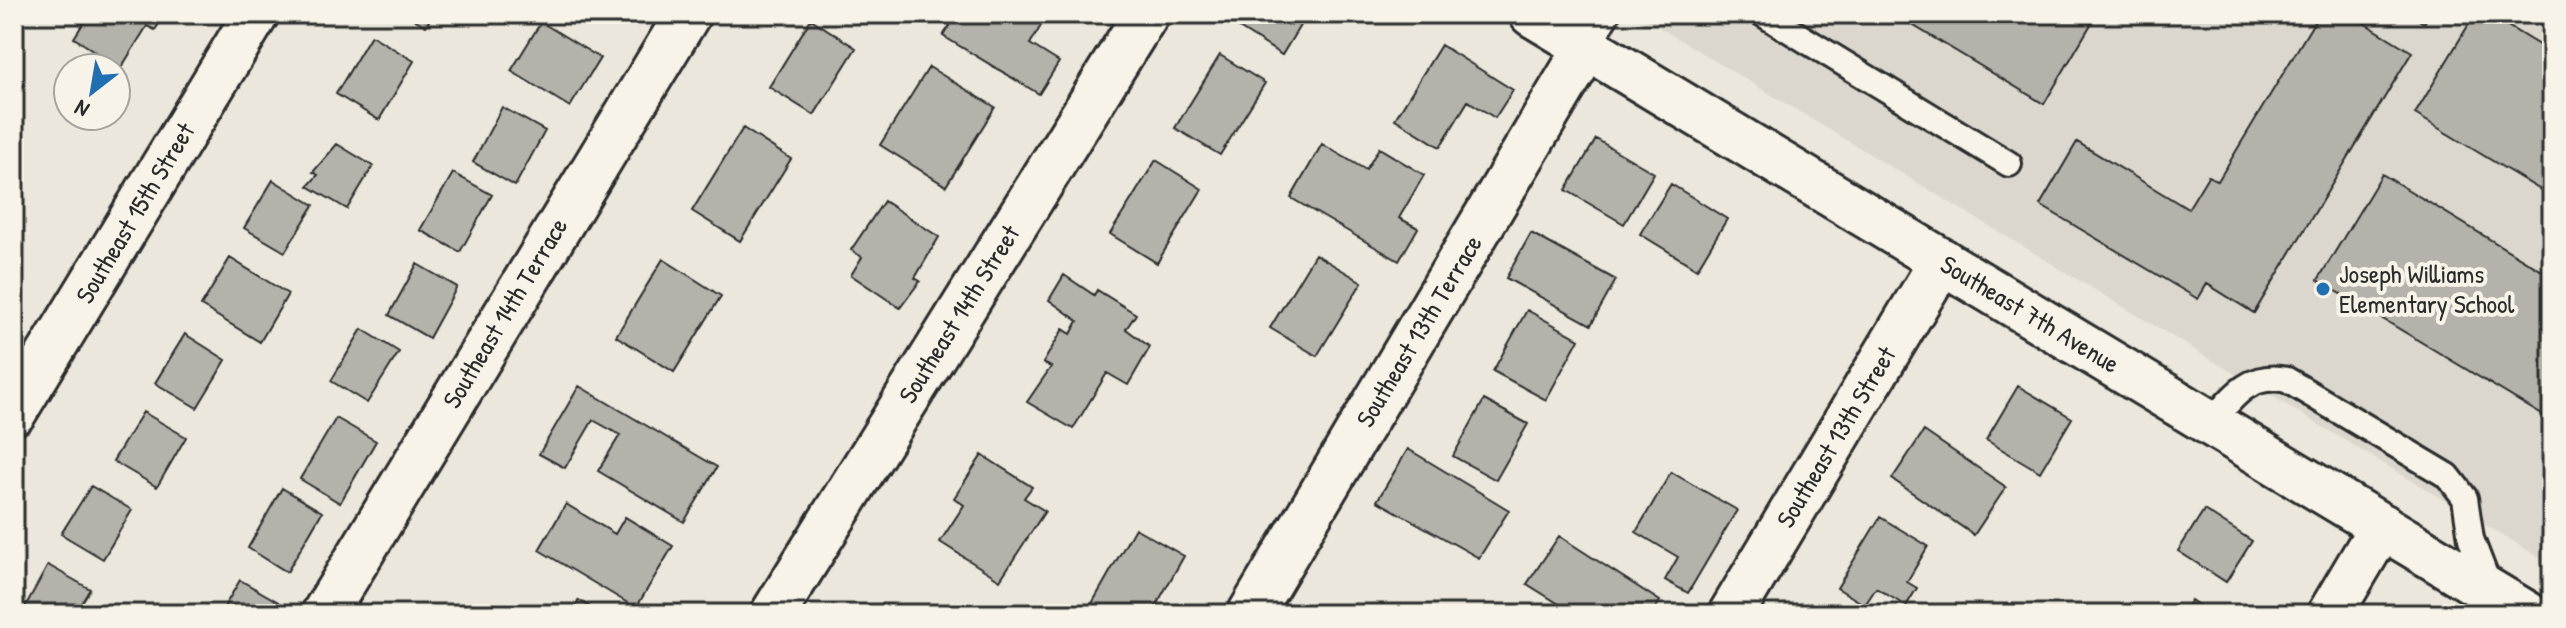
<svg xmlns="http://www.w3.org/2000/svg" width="2566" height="628" viewBox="0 0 2566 628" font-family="'Patrick Hand',sans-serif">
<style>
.built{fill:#dbd7ce}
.building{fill:#b5b2ab;stroke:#2b2b2b;stroke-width:2}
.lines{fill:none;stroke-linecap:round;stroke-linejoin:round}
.service-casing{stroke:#2b2b2b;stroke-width:30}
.minor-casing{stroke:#2b2b2b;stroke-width:50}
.tertiary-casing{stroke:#2b2b2b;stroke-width:50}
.service{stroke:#f7f3e8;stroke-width:24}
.minor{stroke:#f7f3e8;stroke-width:44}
.tertiary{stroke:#f7f3e8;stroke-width:44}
.poi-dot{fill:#1f6fb2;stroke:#f7f3e8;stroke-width:3}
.labels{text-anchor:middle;stroke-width:8;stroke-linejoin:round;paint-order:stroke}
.street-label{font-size:26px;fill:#2b2b2b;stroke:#f7f3e8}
.poi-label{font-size:26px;fill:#2b2b2b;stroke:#f7f3e8;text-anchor:start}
</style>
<rect width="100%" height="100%" fill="#ebe7dd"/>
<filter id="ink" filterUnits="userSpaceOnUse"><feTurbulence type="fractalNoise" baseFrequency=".0125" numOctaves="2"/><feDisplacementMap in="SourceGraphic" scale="16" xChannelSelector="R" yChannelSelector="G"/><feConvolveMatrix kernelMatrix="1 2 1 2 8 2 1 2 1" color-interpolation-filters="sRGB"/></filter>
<g filter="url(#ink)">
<!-- built -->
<path class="built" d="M1637,14h915v551z"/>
<!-- building -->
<path class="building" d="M89,14h76l-10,16 -8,-4 -26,42 -47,-30z
M405,14h28l-7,12z
M593,14h22l-6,9z
M957,14h91l-18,30 29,18 -20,32 -96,-58z
M1244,14h63l-25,41 -46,-29z
M1894,14h203l-53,90z
M2319,14h30l63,38 -158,261 -47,-29 -9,15 -158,-94 37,-63 111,67 20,-33 10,5z
M2409,14h21l-6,9z
M2475,14h13l64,39v144l-137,-83z
M811,19l45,29 -42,67 -45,-28z
M541,22l59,36 -30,49 -59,-36z
M371,35l43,26 -35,59 -43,-26z
M1441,45l72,45 -18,28 -27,-17 -28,46 -45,-28z
M1220,55l45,28 -45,72 -45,-27z
M929,67l66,40 -49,79 -66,-41z
M502,107l43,24 -30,55 -42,-24z
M743,128l48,31 -51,82 -48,-30z
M1596,139l58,34 -30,51 -58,-34z
M337,144l36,22 -26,43 -39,-23 10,-11 -5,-3z
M1322,144l44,26 13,-22 45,27 -25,43 19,10 -19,33 -108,-63z
M1156,160l46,29 -45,74 -47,-29z
M453,173l39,22 -32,57 -40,-22z
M2382,174l170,103v144l-234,-141z
M273,180l41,25 -29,47 -41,-24z
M1671,184l56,35 -30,50 -57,-35z
M884,201l55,36 -24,41 5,3 -20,27 -49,-33 11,-18 -11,-7z
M1531,233l85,47 -25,45 -85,-47z
M1315,254l47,28 -45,74 -47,-28z
M230,258l58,36 -28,48 -59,-36z
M663,259l58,37 -47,76 -58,-36z
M417,264l40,23 -28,51 -40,-23z
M1064,275l30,20 3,-5 39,24 -10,15 24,18 -22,38 -21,-12 -34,56 -46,-27 24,-35 -8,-4 20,-34 8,5 7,-13 -29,-21z
M1527,310l52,29 -33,61 -53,-29z
M362,329l37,23 -32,51 -36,-22z
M185,334l41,26 -29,48 -42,-25z
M579,386l138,81 -33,55 -86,-51 22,-36 -27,-15 -28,48 -26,-14z
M2018,386l54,32 -32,54 -54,-32z
M1484,400l44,24 -32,56 -43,-24z
M143,412l43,25 -29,50 -44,-26z
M336,418l40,23 -36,62 -40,-24z
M1924,431l82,56 -32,48 -82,-56z
M1408,449l101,61 -30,48 -102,-57z
M982,455l50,32 -8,11 21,13 -45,69 -60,-38 24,-37 -10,-7z
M1671,472l66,38 -49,83 -23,-13 13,-23 -42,-25z
M91,486l41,24 -29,49 -42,-25z
M282,488l40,24 -35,60 -39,-24z
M566,504l49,30 10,-17 48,29 -37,62 -97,-58z
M2204,510l48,31 -26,41 -48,-31z
M1880,517l48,29 -21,36 10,6 -11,18 -30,-18 -11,17 -28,-17z
M1135,528l49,28 -30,53 9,5h-77z
M1559,536l101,65 -8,13h-77l-48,-30z
M48,565l42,24 -15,25h-54z
M240,580l42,24 -6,10h-56z
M579,600l22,14h-31z
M2191,600l21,14h-30z"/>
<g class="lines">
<!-- service casing -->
<g class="service-casing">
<path id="service" d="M1763,14l246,150
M1587,47l20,-33
M2211,423c21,-26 39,-51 76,-43l161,96 17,22 6,41 20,52"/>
</g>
<!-- minor casing -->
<g class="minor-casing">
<path id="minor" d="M324,614l364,-600
M773,614l373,-600
M1250,614l337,-567
M1731,614l211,-353
M2330,614l52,-88"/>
</g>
<!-- tertiary casing -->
<g class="tertiary-casing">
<path id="tertiary" d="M1532,14l995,600
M14,412l242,-398"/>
</g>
<!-- service -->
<use href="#service" class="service"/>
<!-- minor -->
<use href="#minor" class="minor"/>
<!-- tertiary -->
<use href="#tertiary" class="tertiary"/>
</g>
</g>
<!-- markers -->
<circle class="poi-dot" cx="2323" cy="289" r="8"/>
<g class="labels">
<!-- street labels -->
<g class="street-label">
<text transform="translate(135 213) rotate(-59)" y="9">Southeast 15th Street</text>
<text transform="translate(505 313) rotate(-59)" y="9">Southeast 14th Terrace</text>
<text transform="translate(959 314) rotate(-58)" y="9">Southeast 14th Street</text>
<text transform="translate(2030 314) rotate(31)" y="9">Southeast 7th Avenue</text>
<text transform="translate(1419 331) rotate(-59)" y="9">Southeast 13th Terrace</text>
<text transform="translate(1836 437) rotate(-59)" y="9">Southeast 13th Street</text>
</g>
<!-- poi labels -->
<g class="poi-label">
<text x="2339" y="283">Joseph Williams<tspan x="2339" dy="30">Elementary School</tspan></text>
</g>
</g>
<!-- margin -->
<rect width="2566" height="628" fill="none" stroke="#f7f3e8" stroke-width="48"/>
<rect x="24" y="24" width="2518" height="580" fill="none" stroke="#2b2b2b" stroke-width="3" filter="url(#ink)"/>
<!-- north arrow -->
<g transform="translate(92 92) rotate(211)"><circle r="38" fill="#f7f3e8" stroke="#a5a39c" stroke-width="2"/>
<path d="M0-6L14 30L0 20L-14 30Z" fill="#1f6fb2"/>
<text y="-12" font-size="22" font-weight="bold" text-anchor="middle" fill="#2b2b2b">N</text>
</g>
</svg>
